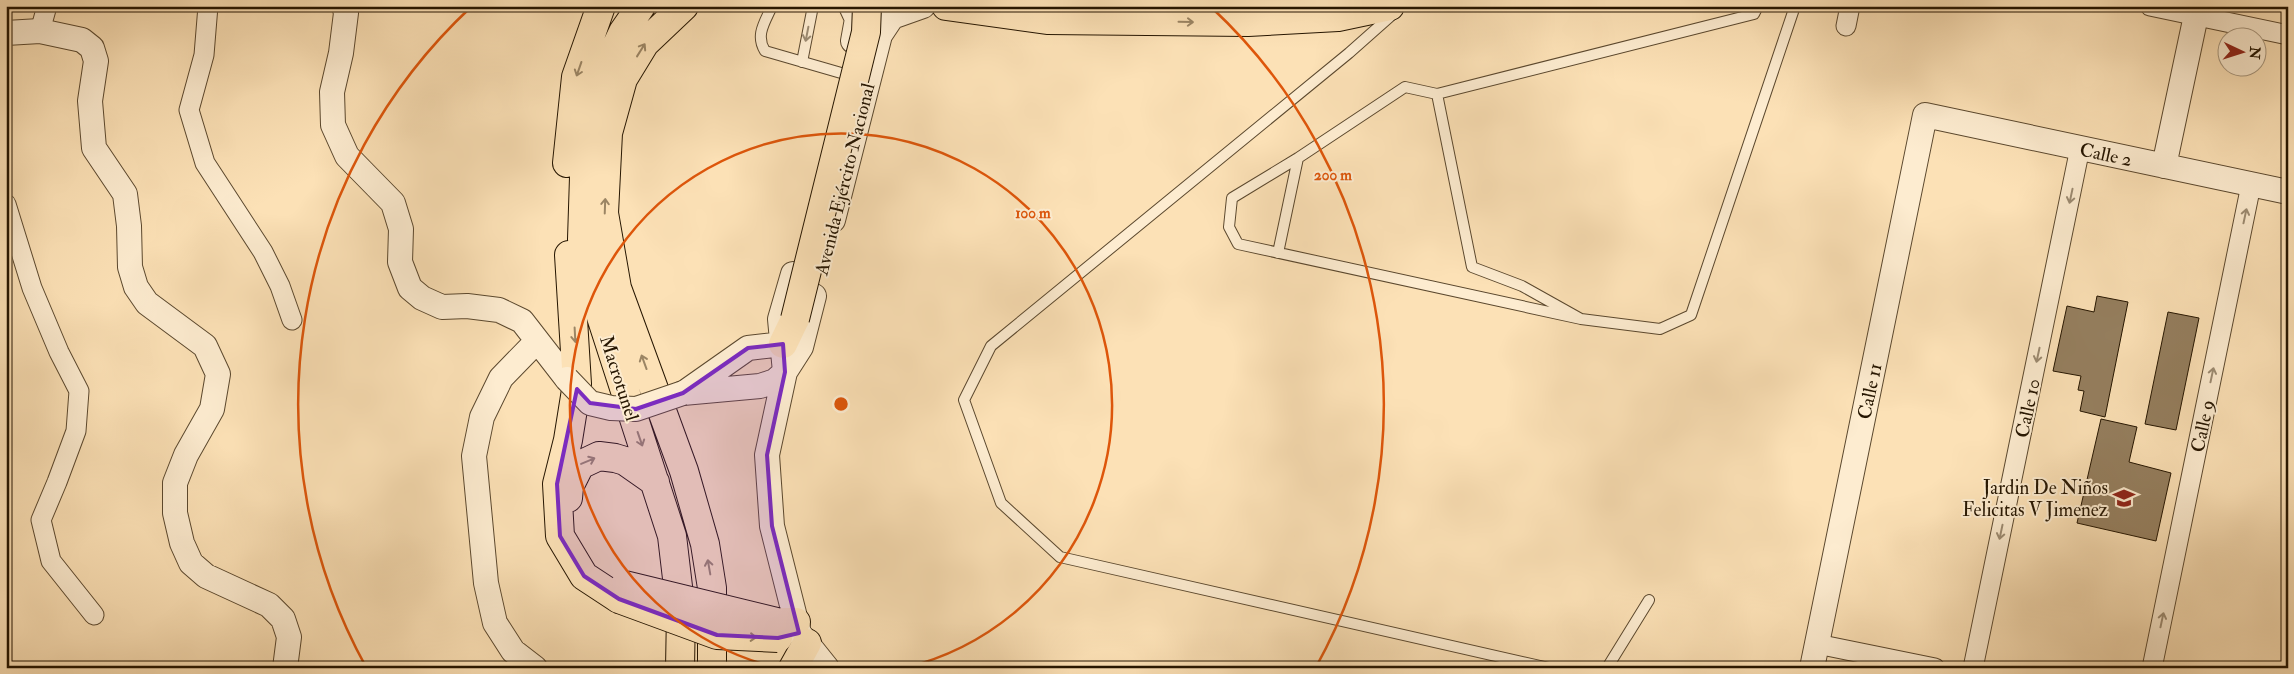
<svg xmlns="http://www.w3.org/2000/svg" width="2294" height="674" viewBox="0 0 2294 674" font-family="'IM FELL Double Pica',serif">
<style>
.building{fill:#957f5f;stroke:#251500}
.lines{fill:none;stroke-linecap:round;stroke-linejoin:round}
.service-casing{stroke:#5b482e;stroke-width:12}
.minor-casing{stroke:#5b482e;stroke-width:21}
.tertiary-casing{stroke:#5b482e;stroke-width:26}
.primary-casing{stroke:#251500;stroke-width:30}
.trunk-casing{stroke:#251500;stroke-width:30}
.motorway-casing{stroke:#251500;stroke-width:30}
.service{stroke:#fdecd0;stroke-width:10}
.minor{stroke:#fdecd0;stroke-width:19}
.tertiary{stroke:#fdecd0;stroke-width:24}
.primary{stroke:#fce1b6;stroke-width:28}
.trunk{stroke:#fce1b6;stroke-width:28}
.motorway{stroke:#fce1b6;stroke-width:28}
.tertiary-bridge-casing{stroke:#5b482e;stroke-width:26;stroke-linecap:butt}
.primary-bridge-casing{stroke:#251500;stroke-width:30;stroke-linecap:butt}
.motorway-bridge-casing{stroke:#251500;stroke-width:30;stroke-linecap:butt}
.tertiary-bridge{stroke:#fdecd0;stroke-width:24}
.primary-bridge{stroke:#fce1b6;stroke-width:28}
.motorway-bridge{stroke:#fce1b6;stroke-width:28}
.oneway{stroke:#9b8564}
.oneway2{stroke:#9c8b72}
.marked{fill:#7b2cbf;fill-opacity:0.2;stroke:#7b2cbf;stroke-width:4;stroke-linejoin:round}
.ring{fill:none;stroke:#de560b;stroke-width:2.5}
.labels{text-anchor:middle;stroke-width:4;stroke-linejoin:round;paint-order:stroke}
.street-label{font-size:19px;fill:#251500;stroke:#fdecd0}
.poi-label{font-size:19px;fill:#251500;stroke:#fdecd0;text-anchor:end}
.centre{fill:#de560b;stroke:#fdecd0;stroke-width:2.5}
.ring-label{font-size:15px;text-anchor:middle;font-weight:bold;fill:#de560b;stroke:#fdecd0;stroke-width:4;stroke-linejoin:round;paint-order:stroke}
</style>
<rect width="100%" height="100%" fill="#fce1b6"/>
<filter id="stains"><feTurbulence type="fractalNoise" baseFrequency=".004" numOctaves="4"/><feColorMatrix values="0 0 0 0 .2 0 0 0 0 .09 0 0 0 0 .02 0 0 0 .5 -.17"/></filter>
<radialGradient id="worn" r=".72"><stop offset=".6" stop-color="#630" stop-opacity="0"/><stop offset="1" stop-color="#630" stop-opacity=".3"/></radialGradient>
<!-- building -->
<path class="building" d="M2097,296l31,6 -23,115 -25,-6 4,-20 -6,-1 3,-14 -28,-5 14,-65 27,6z
M2168,312l31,6 -23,112 -31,-6z
M2101,419l36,8 -8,35 42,11 -15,68 -79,-18z"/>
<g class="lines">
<!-- service casing -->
<g class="service-casing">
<path id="service" d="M772,6c-7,16 -17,29 -7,45l90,26
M1393,14l-44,39 -358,293 -27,54 37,103 59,54 489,111
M802,62l11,-56
M1437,94l317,-80 4,-8
M1278,253l20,-95
M1581,319l-343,-75 -9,-17 3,-29 66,-40 107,-71 32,7 35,173 50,19 59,33 79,10 31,-14 104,-309
M1607,668l42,-68"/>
</g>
<!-- minor casing -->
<g class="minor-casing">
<path id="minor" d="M208,6l-4,49 -15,55 16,53 58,89 17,34 12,34
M2150,6l138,29
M1846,26l4,-20
M40,31l7,-25
M6,204l26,84 27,64 20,39 -3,40 -19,51 -16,38 10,41 43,54
M1817,644l118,24
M1973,668l107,-520
M2152,668l99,-483"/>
</g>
<!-- tertiary casing -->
<g class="tertiary-casing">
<path id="tertiary" d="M344,6l2,7 -5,40 -9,39 1,33 14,31 46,47 8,26 -1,33 10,26 12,10 20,9 25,-1 32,4 23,11 45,58
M851,6l6,13 -4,22
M6,33l34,-2 42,9 10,8 4,13 -6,40 4,47 31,46 4,32 1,41 6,20 11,16 58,43 13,28 -6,35 -26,46 -11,28v30l7,30 9,20 15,13 63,29 14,14 6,18 -4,31
M2164,166l34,-160
M833,220l47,-185 12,-18 31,-11
M793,274l-13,45 5,53 -18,83 5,71 27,107 28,35
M683,393l77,-7 15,-5 10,-9 16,-25 13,-51
M684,393l64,-45 35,-4
M535,668l-22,-17 -18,-28 -9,-40 -12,-127 8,-39 19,-39 36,-37
M1812,668l113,-553 363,77"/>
</g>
<!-- primary casing -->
<g class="primary-casing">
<path id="primary" d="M946,6l101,14 201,2 90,-5 52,-11"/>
</g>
<!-- trunk casing -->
<g class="trunk-casing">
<path id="trunk" d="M783,344l12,-25"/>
</g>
<!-- motorway casing -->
<g class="motorway-casing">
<path id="motorway" d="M641,6l-18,26 -12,25 -10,29 -16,60 -3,93 9,47 81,250 9,76 -1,56
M684,6l-39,37 -22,36 -15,54 -4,80 13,75 67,183 21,73 7,44v80
M567,163l9,-86 25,-71
M569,255l8,129 -9,56 -11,44 3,52 24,40 35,23
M568,498l1,-11 11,-22 19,-9 16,2 10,3 30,21
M777,622h19
M793,668l14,-25"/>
</g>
<!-- service -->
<use href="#service" class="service"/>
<!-- minor -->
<use href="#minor" class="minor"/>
<!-- tertiary -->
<use href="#tertiary" class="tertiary"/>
<!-- primary -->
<use href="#primary" class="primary"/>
<!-- trunk -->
<use href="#trunk" class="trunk"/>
<!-- motorway -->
<use href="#motorway" class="motorway"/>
<!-- tertiary-bridge casing -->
<g class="tertiary-bridge-casing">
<path id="tertiary-bridge" d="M567,379l23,24 21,5 25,1 47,-16"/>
</g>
<!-- primary-bridge casing -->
<g class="primary-bridge-casing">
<path id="primary-bridge" d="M795,319l71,-287 1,-26"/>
</g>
<!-- motorway-bridge casing -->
<g class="motorway-bridge-casing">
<path id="motorway-bridge" d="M625,585l152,37
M619,599l98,36 61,3"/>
</g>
<!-- tertiary-bridge -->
<use href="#tertiary-bridge" class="tertiary-bridge"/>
<!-- primary-bridge -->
<use href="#primary-bridge" class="primary-bridge"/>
<!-- motorway-bridge -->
<use href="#motorway-bridge" class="motorway-bridge"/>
</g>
<!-- one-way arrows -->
<defs><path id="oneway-shaft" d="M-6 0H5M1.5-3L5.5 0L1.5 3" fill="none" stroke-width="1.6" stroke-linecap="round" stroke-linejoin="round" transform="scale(1.25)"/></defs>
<g class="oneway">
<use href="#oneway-shaft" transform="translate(1186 22) rotate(1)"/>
<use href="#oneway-shaft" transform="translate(641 50) rotate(-58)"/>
<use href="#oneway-shaft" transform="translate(579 69) rotate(109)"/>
<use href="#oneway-shaft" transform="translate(605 206) rotate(-88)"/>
<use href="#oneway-shaft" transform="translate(575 335) rotate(87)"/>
<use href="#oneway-shaft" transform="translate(644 362) rotate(-110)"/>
<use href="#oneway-shaft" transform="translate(640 439) rotate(71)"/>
<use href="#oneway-shaft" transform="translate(588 461) rotate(-23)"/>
<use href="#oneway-shaft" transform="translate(709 567) rotate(-100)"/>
<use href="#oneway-shaft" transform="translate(749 637) rotate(3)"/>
</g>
<g class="oneway2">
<use href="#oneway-shaft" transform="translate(807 34) rotate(101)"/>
<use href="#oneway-shaft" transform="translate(2071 196) rotate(102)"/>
<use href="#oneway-shaft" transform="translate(2245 216) rotate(-78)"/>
<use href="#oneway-shaft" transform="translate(2038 355) rotate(102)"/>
<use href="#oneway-shaft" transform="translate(2212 375) rotate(-78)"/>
<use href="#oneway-shaft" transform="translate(2001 532) rotate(102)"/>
<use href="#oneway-shaft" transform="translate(2162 620) rotate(-78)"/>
</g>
<!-- marked area -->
<path class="marked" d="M783,344l2,28 -18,83 5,71 27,107 -21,5 -61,-3 -98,-36 -35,-23 -24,-40 -3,-52 20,-95 13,14 46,6 47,-16 65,-45z"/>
<!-- distance rings -->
<g class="ring">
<path d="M778 668A271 271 0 1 1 904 668"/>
<path d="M366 667A543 543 0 0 1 471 7M1211 7A543 543 0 0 1 1316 667"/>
</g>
<!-- icons -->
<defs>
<g id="school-bare" transform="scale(1.725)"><path d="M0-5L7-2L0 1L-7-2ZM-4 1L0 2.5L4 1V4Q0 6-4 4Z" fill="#8f2418" stroke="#fdecd0" stroke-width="2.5" paint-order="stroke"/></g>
</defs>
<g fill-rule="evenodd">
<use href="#school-bare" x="2124" y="498"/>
</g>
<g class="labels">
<!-- street labels -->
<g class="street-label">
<text transform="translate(2106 154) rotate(12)" y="7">Calle 2</text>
<text transform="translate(844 179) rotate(-76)" y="7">Avenida Ejército Nacional</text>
<text transform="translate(620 378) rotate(72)" y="7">Macrotunel</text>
<text transform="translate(1869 391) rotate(-78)" y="7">Calle 11</text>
<text transform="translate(2027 408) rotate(-78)" y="7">Calle 10</text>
<text transform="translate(2202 426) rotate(-78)" y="7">Calle 9</text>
</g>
<!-- poi labels -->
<g class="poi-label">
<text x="2108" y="494">Jardin De Niños<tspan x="2108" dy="22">Felicitas V Jimenez</tspan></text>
</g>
</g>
<circle cx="841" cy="404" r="8" class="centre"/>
<g class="ring-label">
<text x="1333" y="180">200 m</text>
<text x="1033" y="218">100 m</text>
</g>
<!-- margin -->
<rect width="2294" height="674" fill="none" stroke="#fce1b6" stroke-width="25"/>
<rect x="8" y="8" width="2279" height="659" fill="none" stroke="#251500" stroke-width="2.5"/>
<rect x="12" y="12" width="2269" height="649" fill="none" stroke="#251500"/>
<!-- north arrow -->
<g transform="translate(2242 52) rotate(94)"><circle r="24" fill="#fdecd0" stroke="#a7967d"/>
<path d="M0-4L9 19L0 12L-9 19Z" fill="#8f2418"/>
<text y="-8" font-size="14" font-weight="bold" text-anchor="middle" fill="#251500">N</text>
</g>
<rect width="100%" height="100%" filter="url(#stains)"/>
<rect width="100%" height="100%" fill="url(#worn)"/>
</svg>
